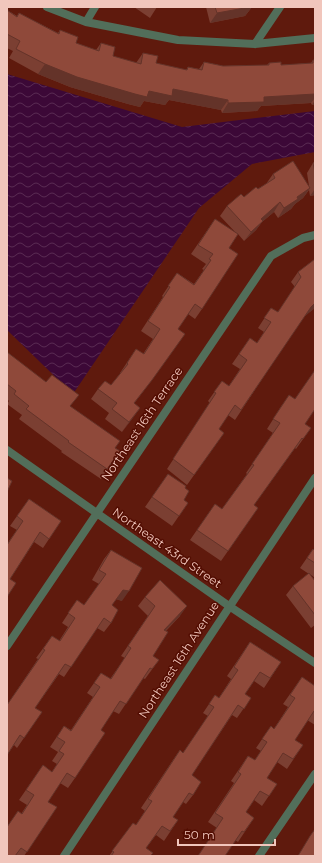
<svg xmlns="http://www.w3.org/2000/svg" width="322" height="863" viewBox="0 0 322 863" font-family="Montserrat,sans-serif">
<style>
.water{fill:url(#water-waves)}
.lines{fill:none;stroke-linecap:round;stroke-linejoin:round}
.minor{stroke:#526e5a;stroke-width:8}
.tertiary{stroke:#526e5a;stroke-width:8}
.wall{fill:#7b3f32}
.shaded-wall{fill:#643329}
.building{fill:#8f493a;stroke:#643329}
.labels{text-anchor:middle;stroke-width:3;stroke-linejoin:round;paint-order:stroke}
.street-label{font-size:12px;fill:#f1c6bc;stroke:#530d02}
</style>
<defs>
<pattern id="water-waves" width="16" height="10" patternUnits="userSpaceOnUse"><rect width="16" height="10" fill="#3c0837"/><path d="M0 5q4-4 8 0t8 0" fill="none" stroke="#592a52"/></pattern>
</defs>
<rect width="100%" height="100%" fill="#5f1a0d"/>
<!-- water -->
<path class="water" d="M7,74l175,53 133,-16v41l-63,12 -53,44 -126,186 -66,-64z"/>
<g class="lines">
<!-- minor -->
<path class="minor" d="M47,7l39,15 92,18 77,4 60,-6
M86,22l9,-15
M255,44l25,-37
M7,450l222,156 86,57
M7,646l264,-390 32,-18 12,-3
M259,856l56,-82"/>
<!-- tertiary -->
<path class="tertiary" d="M64,856l251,-378"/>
</g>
<!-- wall -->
<path class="wall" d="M134,7h23l-7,11z
M206,7h46l-7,9 -35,7z
M7,10l10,6 2,-3 39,20 2,-3 16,13 20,7 5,-7 12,13 23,7 7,-10 13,10 30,7 2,-3 11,2 5,-7 19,4 44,-1 2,-2 12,2 30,-2 2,-3h2v44l-3,1 -1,-2 -50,3 -4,5 -35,2 -1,-3 -52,-10 -4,5 -21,-4 -4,6 -12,-3 -58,-17 -32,-13 -29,-16 4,-7 -6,-3z
M315,162v33l-5,1 -1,-6 -6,8 -8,6 -4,5 -13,9 -4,-6 -12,10 -6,8 -12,11 -6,-7 -9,14 -27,61 -7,10 -7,-5 -10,15 -33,60 -11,14 6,5 -18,24 -17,-13 4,-6 -18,-14 7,-10 13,-4 10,-12h-1l16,-24 7,5 10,-15 -12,-8 22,-34 -1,-1 15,-23 17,11 10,-14 -2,-1 4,-5 -15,-10 24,-35 22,15 -17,-18 7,-10 17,-9 22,-13 7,-10 36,12 -2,-13 6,-10z
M315,259v49l-11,8 -69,104 -7,-5 -9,14 5,4 -37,52 -20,-16 43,-66 -2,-2 14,-20 7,5 11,-17 -8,-5 18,-26 7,5 7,-11 -6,-4 13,-20 7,4 17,-25 -4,-5 7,-10z
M7,352l63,55 45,41 5,3 -19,28 -40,-27 1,-1 -43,-32 3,-4 -15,-11 2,-3 -2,-2z
M282,405l23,19 6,4 -15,21 -1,-1 -41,57 4,3 -37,53 -31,-21 25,-36 7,5 25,-35 -1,-1 27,-40 -6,-4z
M168,474l17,14 -1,12 4,3 -16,23 -27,-19z
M29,499l32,22 -18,27 -9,-6 -24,37 -3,18v-53l10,-14 -7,-4z
M313,549l2,2v27l-5,-4 5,7v44l-4,3 -25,-33 7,-9 16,-12 -9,-6z
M111,550l11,51 -6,-2 -4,6 -1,18 -7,9 -7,-4 -33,49 -5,-3 -24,34 7,4 -25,36 -3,-3 -7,10v-50l31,-46 -2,-1 16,-22 7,5 9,-14 -6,-4 15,-23 7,5 15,-21 -7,-4 12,-21z
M145,597l35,19 -14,15 -13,25 6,4 -14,19 -2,-1 -24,36 -6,-3 -12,19 -26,48 -7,10 -8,-5 -12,19 9,5 -33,49h-17l14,-42 6,-9 -8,-5 24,-35 9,7 5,-8 -5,-3 6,-9 -8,-5 14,-21 7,4 22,-33 -6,-4 14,-20 9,6 15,-21 -4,-2 27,-40 -10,-10z
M250,642l31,20 -17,26 -10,-7 -9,13 6,4 -14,20 -5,-3 -40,60 1,20 -7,9 -3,-2 -10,15 5,3 -14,21 -8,-6 -10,13 4,8h-41l24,-33 3,2 9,-14 -4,-3 32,-48 7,-10 3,3 25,-37 -5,-3 12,-18 4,3 12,-19 -4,-3z
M302,677l13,9v39l-8,-5 -12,20 8,5 -16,24 -10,-7 -10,16 10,6 -15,22 -8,-6 -8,12 8,6 -16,24 -30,-20 26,-39 -3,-2 17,-25 7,4 6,-9 -5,-3 15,-22 3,3 14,-22 -5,-3z"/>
<!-- shaded-wall -->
<path class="shaded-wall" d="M250,7h2l-7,9 -35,7 7,-10z
M45,64l104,27 24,-2 55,11 -7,10 -52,-10 -4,5 -21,-4 -4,6 -12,-3 -58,-17 -32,-13z
M315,94v4l-4,5 -50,3 -4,5 -35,2 6,-10 36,-6z
M315,100v4l-3,1z
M310,188l-7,10 -8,6 -4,5 -13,9 6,-10 13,-11z
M315,189v6l-5,1z
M280,202l-6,10 -12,10 -6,8 -12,11 7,-9 10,-13z
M315,303v5l-11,9 7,-10z
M178,344l-33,45 -18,24 7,-10z
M140,408l-7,10 -11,14 7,-10z
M123,590l6,1 -7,10 -6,-2z
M187,606l-7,10 -23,23 7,-9z"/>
<!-- building -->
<path class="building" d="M215,7h35l-33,6z
M7,10l10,7 2,-4 40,21 1,-4 18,7 -2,6 23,8 2,-8 14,4 -2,9 28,8 2,-11 15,3 -2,7 31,7 1,-3 14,3 2,-8 19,4 46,-1v-2l12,-1v3l32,-2v-3h2v34l-51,3v5l-36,1v-3l-55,-11 -1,7 -23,-5 -2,6 -12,-3 -58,-17 -32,-13 -29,-15 4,-8 -13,-7z
M293,161l17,27 -13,9 1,2 -14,9 -4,-6 -19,17 2,2 -12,11 -24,-26 14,-12 3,3 12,-10 2,2 17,-11 -2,-4z
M315,162v11l-2,-10z
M215,219l23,15 -9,14 9,6 -36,55 -7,-5 -17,25 7,5 -33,46 -18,23 6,5 -11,14 -17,-13 5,-6 -19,-14 7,-8 6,4 17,-21 -1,-1 9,-14 8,5 16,-25 -12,-8 22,-34 -2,-1 9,-13 17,12 17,-25 -2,-1 4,-5 -15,-9z
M315,259v44l-4,4 -70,103 -6,-5 -16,24 5,4 -30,42 -21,-16 43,-66 -2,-1 8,-11 7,5 18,-26 -8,-6 11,-16 7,5 14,-21 -7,-4 7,-10 7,4 23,-35 -3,-5z
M7,352l39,30 6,-7 27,20 -9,11 50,35 -5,7 5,3 -13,18 -39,-27 1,-1 -43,-32 3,-3 -15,-12 2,-3 -9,-7z
M315,370v39l-10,15 6,4 -8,11 -1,-1 -48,67 4,3 -30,43 -31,-21 18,-26 7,5 32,-44 -2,-1 28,-41 -7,-4 16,-24 6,4z
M168,474l18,12 -1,2 4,3 -5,9 4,3 -9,13 -27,-19z
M7,478l5,3 -5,11z
M29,499l32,22 -12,18 -9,-7 -30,47 6,4 -9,14v-52l16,-24 -6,-5z
M313,549l2,2v12l-8,-5z
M111,550l31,18 -13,23 -6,-1 -11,15 6,5 -7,13 -7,-5 -33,49 -6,-3 -30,44 7,4 -18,26 -4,-3 -13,20v-48l1,-1 -1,-1 38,-55 -2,-1 9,-13 8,5 15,-23 -7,-5 9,-13 7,5 22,-31 -7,-4z
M309,573l6,8v34l-22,-29z
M160,580l27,26 -23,24 4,2 -15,24 6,4 -7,9 -2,-1 -24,36 -6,-3 -19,29 4,3 -30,45 -8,-5 -19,29 9,5 -30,45 -6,-4 -6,8h-8v-29l11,-16 4,3 12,-19 -8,-5 17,-25 9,7 12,-18 -5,-3 6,-9 -8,-5 7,-11 7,5 29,-44 -6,-4 7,-10 10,6 20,-31 -3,-2 27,-40 -10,-9z
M250,642l31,20 -11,16 -10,-6 -15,22 6,4 -7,11 -6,-4 -46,70 9,7 -8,13 -4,-2 -16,24 5,3 -8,11 -8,-5 -16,22 7,5 -3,3h-39l3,-4 -2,-1 21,-28 3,2 16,-24 -4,-2 32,-49 3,3 31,-46 -5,-3 6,-9 4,3 19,-28 -4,-3z
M302,677l13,9v26l-1,-1 -19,29 8,5 -10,14 -10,-6 -16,25 10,6 -8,12 -9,-5 -14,21 8,6 -10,14 -2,-1 -17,25h-27l25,-38 -8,-5 26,-39 -3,-2 10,-16 7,4 12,-18 -5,-3 9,-13 3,3 21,-31 -5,-3z
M315,829v27h-17l12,-20z"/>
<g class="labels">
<!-- street labels -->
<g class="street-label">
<text transform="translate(142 424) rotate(-56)" y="4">Northeast 16th Terrace</text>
<text transform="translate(167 548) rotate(35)" y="4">Northeast 43rd Street</text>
<text transform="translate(179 660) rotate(-57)" y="4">Northeast 16th Avenue</text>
</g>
</g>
<!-- border -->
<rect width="322" height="863" fill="none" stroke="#f1c6bc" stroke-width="16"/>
<!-- scale -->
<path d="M178 839v6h97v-6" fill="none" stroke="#f1c6bc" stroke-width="2"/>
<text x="184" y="839" font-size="12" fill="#f1c6bc" stroke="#530d02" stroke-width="3" paint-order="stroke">50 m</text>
</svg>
